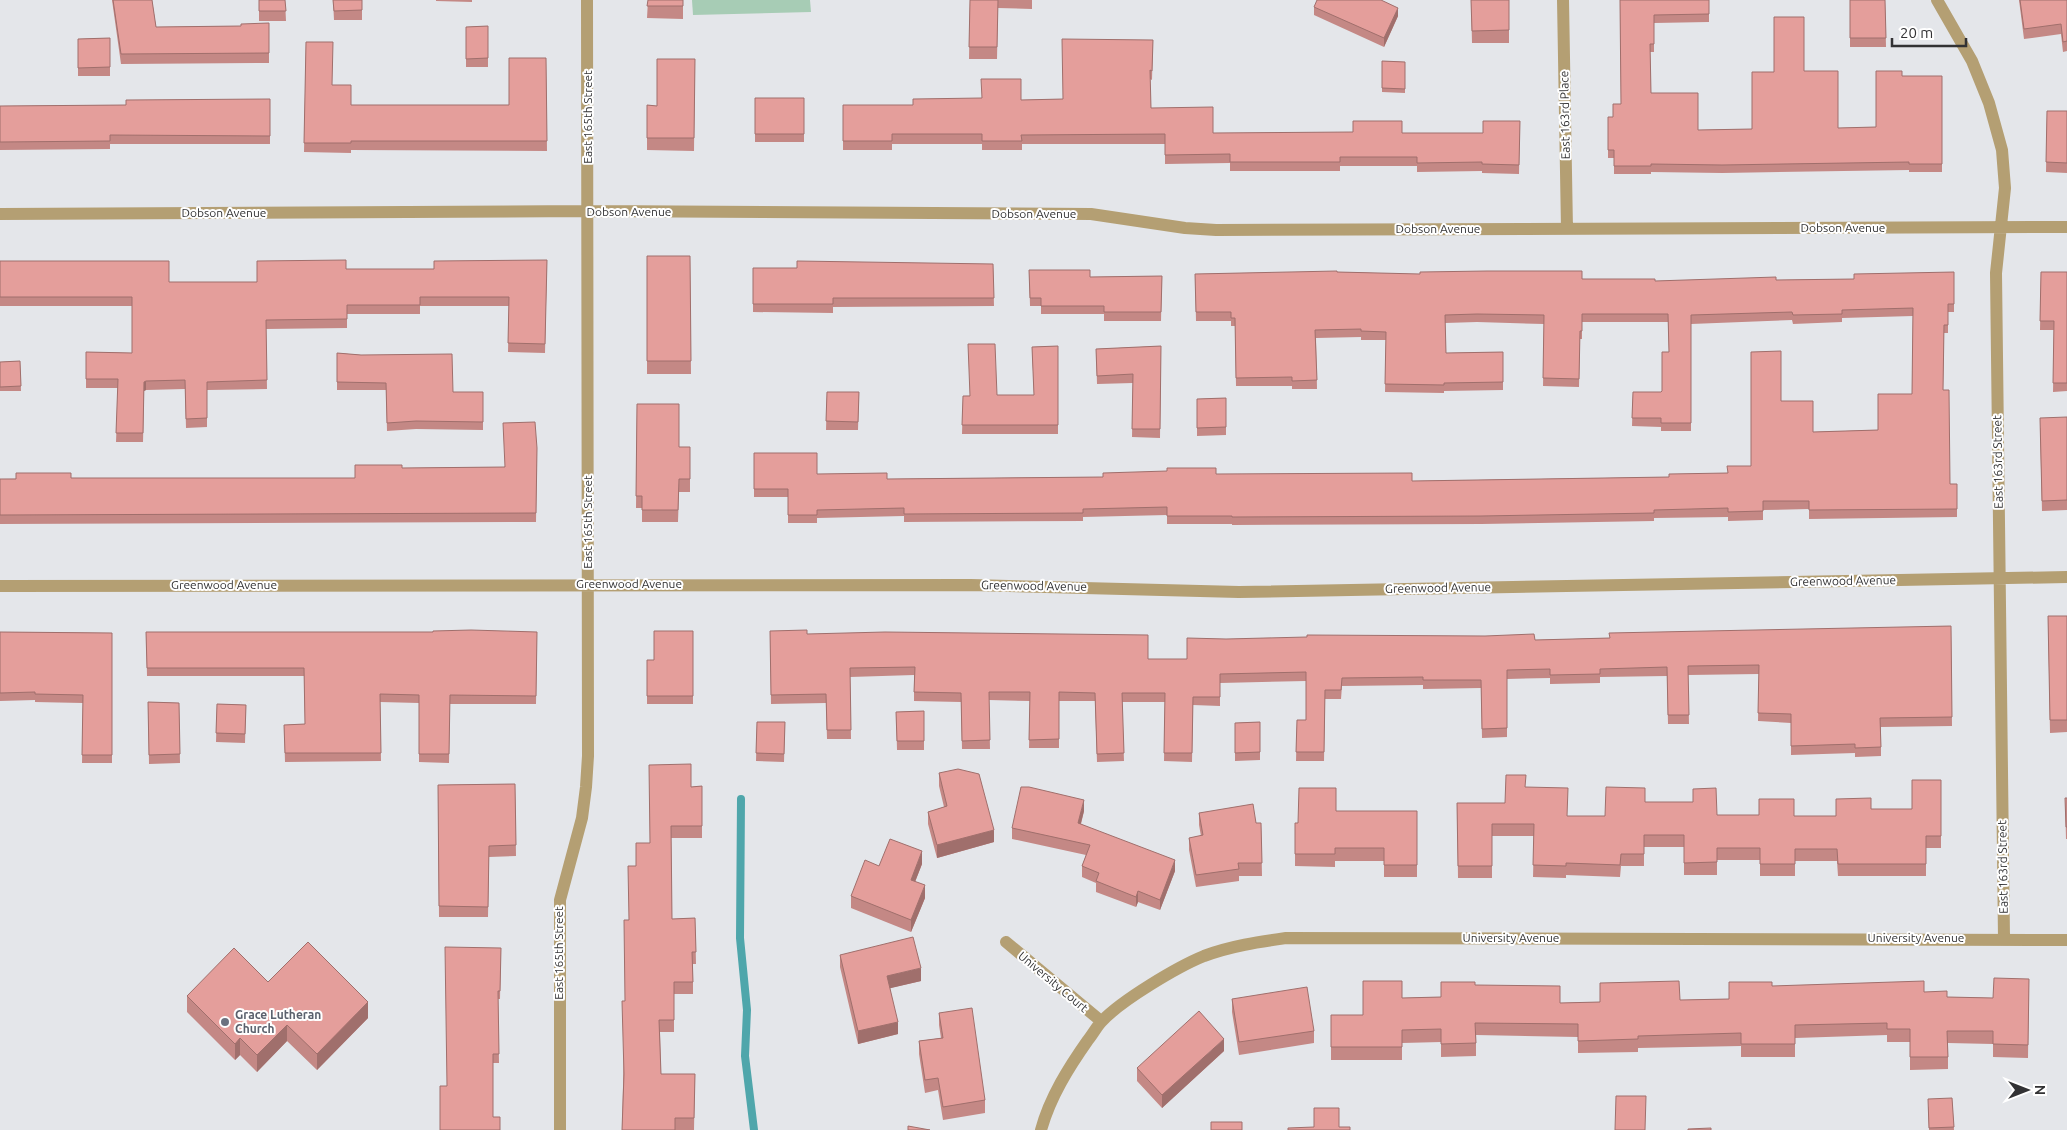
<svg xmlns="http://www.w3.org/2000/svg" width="2067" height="1130" viewBox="0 0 2067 1130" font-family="Ubuntu,sans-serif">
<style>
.green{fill:#a7ccb5}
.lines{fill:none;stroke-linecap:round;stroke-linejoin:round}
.stream{stroke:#4fa6ab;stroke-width:8}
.minor{stroke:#b49f73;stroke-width:12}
.wall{fill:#c48885}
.shaded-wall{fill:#a06f6c}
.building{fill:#e49e9b;stroke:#a06f6c}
.worship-dot{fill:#6b7280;stroke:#fff;stroke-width:2}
.labels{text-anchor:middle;stroke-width:4;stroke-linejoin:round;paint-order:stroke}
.street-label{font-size:12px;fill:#323234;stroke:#fff}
.worship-label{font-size:12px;font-weight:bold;fill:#5b616d;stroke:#fff;text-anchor:start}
</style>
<rect width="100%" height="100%" fill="#e4e6ea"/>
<!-- green -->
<path class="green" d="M692,0h118l1,12 -118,3z"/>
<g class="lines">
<!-- stream -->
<path class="stream" d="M741,799l-1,139 7,72 -2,46 9,74"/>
<!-- minor -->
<path class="minor" d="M1563,0l4,229
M1937,0l35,61 17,42 13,47 3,38 -9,85 8,665
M0,214l588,-3 503,3 94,14 31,2 851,-3
M0,586l971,-1 268,7 828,-15
M1006,942l95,79
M560,1130v-230l22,-82 4,-31 2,-31 -1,-756
M1041,1130c9,-33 28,-63 47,-90 5,-6 9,-14 14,-19 20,-21 75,-54 102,-65 27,-10 54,-14 82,-18l781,2"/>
</g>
<!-- wall -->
<path class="wall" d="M112,0h40l4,27 85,-1 28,-3v40l-148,1z
M259,0h26l1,21h-27z
M333,0h29v20h-28z
M436,0h36v2l-36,-1z
M648,0h35v19l-36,-1z
M970,0h62v9l-34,-1 -1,51h-28z
M1471,0h38v43h-37z
M1620,0h89v22l-55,1v29h-4l1,41 47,37 54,-1 52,-58 34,57 38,-1 26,-51h40v96h-33v-2l-187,3 -71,-1v2h-37v-16h-6v-41h5l8,-13z
M1850,0h35l1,47h-36z
M2019,0h48v51l-4,1 -2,-18 -37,5z
M1314,7l84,9 -14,31 -70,-32z
M488,26v41h-22v-40z
M110,38v38h-32v-37z
M1153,40l-1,40 -2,-1 1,29 62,25h270l37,-12 -1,53 -37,-1v-2l-65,1v-6h-77v5h-110v-8l-65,1v-20h-143v6h-40v-6h-90v6h-49v-45h70l108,-5 42,-1z
M306,42l26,43 19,20h158l37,-47 1,93 -196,-1v3l-47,-1z
M695,59l-1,92 -47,-1v-45l10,1z
M1382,61l23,1v31l-23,-1z
M755,98h49v44h-49z
M270,99v45h-160v5l-110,1v-44l126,-1z
M2047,111h20v62l-21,-1z
M647,256h43l1,118h-44z
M547,260l-2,93 -37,-1 1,-46h-89v8h-73v14l-81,1 1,60 -60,1v37l-21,1 -1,-39 -39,1 -2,1 -1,51h-27l2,-54h-32v-36l46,1v-47h-132v-45l169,21h88l89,-13h88z
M993,264l1,42 -161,1v6l-80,-1v-44h44z
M1029,270l61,7 72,-1 -1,45h-57v-7h-63v-8h-11z
M1337,272l318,9 121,-1 78,-1 100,-7v40h-6v21h-4l-1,57 7,94h7v33l-148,2v-10l-46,1v10l-35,1v-4l-74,1v3l-173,3 -249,1v-1h-65v-9l-84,2v4l-179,1v-6l-87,2v5h-29v-26h-34v-44l63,21 70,5 216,-2 113,-3 196,7 257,-4 59,-4 23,-7 30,-65 32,31 65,-2 34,-36 1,-78 -71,2v4l-49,2 -1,-4 -101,4v107h-30v-4l-29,-1 1,-34h28l1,-1 7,-39 -1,-30h-86v17h-2l-1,48 -36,-1 1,-62 -67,-2 -32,1 1,30 57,-1v38l-59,1v2l-59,-1 1,-52h-25v-3l-45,1 1,51h-25v-3h-56l-1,-60h-4v-5h-35l-1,-47z
M2041,272h26v119l-14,1 1,-62h-14z
M1058,346v88h-96l1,-38 34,-1h37l-2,-48z
M1161,346l-1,92 -28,-1 1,-54 -36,1 -1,-35z
M337,353l24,2 92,37h30v38l-67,-1 -29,2 -1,-41h-49z
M20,361l1,30h-21v-29z
M827,392h32l-1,38h-32z
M1226,398v37l-29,1v-37z
M637,404l53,55v33h-11l-1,30h-36v-14h-6z
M2067,417v93l-25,1 -2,-83z
M537,448l-1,74 -536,2v-45l71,-1h284l47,-10 102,-1z
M2048,616h19v116l-17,1z
M1951,626l1,100 -71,1v29l-26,1v-4l-64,2v-32l-33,-2 1,-47 -71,1 1,49h-21l-1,-48 -67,1v6l-50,1v-6l-43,1v58l-25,1 -1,-50 -58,1v-4l-81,1 -1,13h-16l-1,62h-28l1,-41h9v-39l-86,2v23l-27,-1 -1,57 -28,-1 1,-59h-43l2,59 -27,1 -2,-61h-36v47h-30l1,-47 -41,-1 1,49h-28l-1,-47 -47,-1v-26l-64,2 1,62h-24l-1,-36 -55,1 -1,-73 37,3 341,25h39l39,-20 309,1 75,-2z
M693,631v73h-46v-44h7z
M0,632l112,1v130h-30l1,-60 -48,-1v-2l-35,1z
M146,632h391l-1,72h-86l-1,59 -30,-1v-59l-39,-1 1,59 -96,1 -1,-37 21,-1 -1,-48h-157z
M148,702l31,1 1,60 -31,1z
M217,704l29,1 -1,38 -29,-1z
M924,711v39h-27l-1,-38z
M757,722h28l-1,40 -28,-1z
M1260,722v38l-25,1v-38z
M939,773l55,69 -57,16 -9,-34v-12l16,-5 -5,-21z
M1941,780v68h-15v28h-88l-1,-15h-42v15h-35v-16h-43v15h-33v-28h-40v19h-23l-1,11 -54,-2v3l-33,-1 1,-41h-42v42h-34l-1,-75h48l21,-16 41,29h38l40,-14 72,13 77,1h42l35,-7h41z
M515,784l1,72 -27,1 -1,60h-49l-1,-132z
M702,786v52h-31l1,81 23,-1 1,46h-3v30h-19v38h-14l1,42h34l-1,56h-72l3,-129 4,-81 7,-54 14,-23 41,-56z
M2065,798h2v41h-1z
M1084,811l-3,13 94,47 -15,39 -22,-8 -2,5 -40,-15v-9l-14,-6v-11l4,-11 -74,-16v-11z
M1336,811h81v66h-33v-16h-49v6l-40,-1v-43h3z
M1199,813l57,10h5l1,53h-23v5l-43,6 -7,-37v-12l12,-2 -2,-11z
M922,864l-7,18 10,16 -14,34 -60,-24v-12l28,-30z
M501,948l-1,51h-2l1,64h-6l-46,23z
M840,955l81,26 -31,7 8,46 -40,10 -18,-77z
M2029,979l-1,79 -35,-1v-13l-45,-1v26l-38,1v-28h-23v-7l-92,3v19h-54v-11l-103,2v4l-60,1v-16l-102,-2v21l-35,1v-15l-39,1v17h-71v-45h32l39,-17 39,-1 34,-12 85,18 169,-4 43,-13 152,6 23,5 46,1z
M268,982l100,36 -51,52 -30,-29 -30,31 -17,-17 -5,5 -48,-48v-16z
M1232,999l82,32v12l-75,12 -7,-43z
M939,1013l46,87v13l-42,7 -5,-30 -13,3 -6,-39v-13l22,-3 -2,-13z
M1224,1051l-62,57 -25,-27v-13z
M1952,1098l2,32h-25l-1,-23z"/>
<!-- shaded-wall -->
<path class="shaded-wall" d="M1398,8v8l-14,31v-9z
M146,381v9l-2,1 -1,51 1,-60z
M1084,800v11l-6,23v-11z
M994,830v12l-57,16v-13z
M922,851v13l-11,28v-12z
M1175,860v11l-15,39v-10z
M925,885v13l-14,34v-12z
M1138,891v11l-2,5v-10z
M921,968v13l-34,8v-13z
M368,1002v16l-51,52v-16z
M898,1022v12l-40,10v-13z
M287,1025v16l-30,31v-17z
M240,1038v17l-5,5v-16z
M1224,1039v12l-62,57v-13z"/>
<!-- building -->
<path class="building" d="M113,0h39l4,27 85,-1v-2l28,-1v30l-148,1z
M259,0h26l1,11h-27z
M333,0h29v10l-28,1z
M648,0h35v6h-36z
M970,0h28l-1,47h-28z
M1317,0h64l17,8 -14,30 -70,-31z
M1471,0h38v30l-37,1z
M1620,0h89v14l-55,1v29h-4l1,49h47v37l54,-1v-57h22v-55h30v54h34v57l38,-1v-56h26v5h40v88h-33v-2l-187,3 -71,-1v2h-37v-16h-6v-33h5v-13h8z
M1850,0h35l1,38h-36z
M2020,0h47v41l-4,1 -2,-18 -37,5z
M488,26v32l-22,1v-32z
M110,38v29l-32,1v-29z
M1062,39l91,1 -1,31 -2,-1 1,38 62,-1v26l140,-1v-11h49v12h81v-12h37l-1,44 -37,-1v-2l-65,1v-6h-77v5h-110v-8l-65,1v-21l-144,1 1,6h-40v-7h-90v7h-49v-36h70v-6l69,-1 -1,-19h40v21l42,-1z
M306,42h27l-1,43h19v20h158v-47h37l1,83h-196v2h-47z
M657,59h38l-1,79h-47v-33l10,1z
M1382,61l23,1v27l-23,-1z
M755,98h49v36h-49z
M270,99v37l-160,-1v6l-110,1v-36l126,-1v-5z
M2047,111h20v52l-21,-1z
M647,256h43l1,105h-44z
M346,260v9h88v-8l113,-1 -2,84 -37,-1 1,-46h-89v8h-73v14l-81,1 1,60 -60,2v36l-21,1 -1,-39 -39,1 -2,1 -1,51h-27l2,-54h-32v-27l46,1v-56h-132v-36h169v21h88v-21z
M797,261l196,3 1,34h-161v6h-80v-36h44z
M1029,270h61v7l72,-1 -1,36h-57v-6h-63v-8h-11z
M1337,271v1l83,2v-2l67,-1h95v8h73v2l121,-4v3l78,-1v-5l100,-2v32h-6v21h-4l-1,65h6l1,94h7v25l-148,1v-9h-46v10l-35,1v-4l-74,2v3l-173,3 -249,1v-1h-65v-9l-84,2v4l-179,1v-6l-87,2v5h-29v-26h-34v-36h63v21l70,-1v6l216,-2v-4l64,-2v-3h49v6l196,-1v8l257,-4v-3l59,-1 -1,-7h24v-114l30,-1v50h32v31l65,-2v-36h34l1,-86 -71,2v4l-49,1 -1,-3 -101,3v108h-30v-5h-29l1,-26h28l1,-1v-39h7l-1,-38h-86v17h-2l-1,48 -36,-1 1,-63 -67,-1 -32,1 1,38 57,-1v30l-59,1v2l-59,-1 1,-52 -25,-1v-2l-46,1 2,50 -25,1v-4l-56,1 -1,-60h-4v-6h-35l-1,-38z
M2041,272h26v111h-14l1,-62h-14z
M968,344h27l2,51h37l-2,-48 26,-1v79h-96l1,-29h7z
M1161,346l-1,83h-28l1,-55 -36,2 -1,-27z
M337,353l24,2 91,-1 1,38h30v30l-67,-1 -29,2 -1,-40 -49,-1z
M20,361l1,25 -21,1v-25z
M827,392h32l-1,30 -32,-1z
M1226,398v29l-29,1v-29z
M637,404h42v43h11v32h-11l-1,31h-36v-14h-6z
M2067,417v83l-25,1 -2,-83z
M535,422l2,26 -1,65 -536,2v-36h16v-6h55v5h284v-13h47v3l103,-1 -2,-44z
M2048,616h19v104h-17z
M1951,626l1,91 -72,1 1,29 -26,1v-4l-64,2v-32l-33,-1 1,-48 -71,1 1,49h-21l-1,-48 -67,2v5l-50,1v-6l-43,1v58l-25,1 -1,-49h-58v-3l-81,1 -1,12h-16l-1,62h-28l1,-32h9v-48l-86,2v23h-27l-1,56h-28l1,-60h-43l2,60 -27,1 -2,-61 -36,-1v47l-30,1 1,-48h-41l1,48 -28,1 -1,-48 -47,-1 1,-25 -65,1 1,62h-24l-1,-36 -55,1 -1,-64 37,-1v4l78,-2 263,3v24h39v-21l39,1 81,-2v-2l178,1 49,-2 1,6 75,-2 -1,-5z
M471,630l66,2 -1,64 -86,-1 -1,59h-30v-59l-39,-1 1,59h-96l-1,-28 21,-1 -1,-56h-157l-1,-36h287v-1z
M654,631h39v65h-46v-36h7z
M0,632l112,1v122h-30l1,-60 -48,-1v-2l-35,1z
M148,702l31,1 1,51 -31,1z
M217,704l29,1 -1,29 -29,-1z
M924,711v30h-27l-1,-29z
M757,722h28l-1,32 -28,-1z
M1260,722v30l-25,1v-30z
M691,764v23l11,-1v40h-31l1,93 23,-1 1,34h-4l1,30h-19v38h-15l2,54h34l-1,44h-19v12h-53l2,-56 -2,-73h3l-1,-81h5l-1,-54h8v-23h14l-1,-78z
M958,769l21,5 15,56 -57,15 -9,-33 19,-6 -8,-33z
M1506,775h20l-1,12 43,1 -1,28h38l1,-29 39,1v14h48v-13l23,-1 1,27h42v-16h35v17h42v-17l35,-1v11h41v-29h29v56h-15v28h-88l-1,-15h-42v15h-35v-16h-43v14l-33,1v-28h-40v19h-23l-1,11 -54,-2v3l-33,-1 1,-41h-42v42h-34l-1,-63h48z
M515,784l1,61 -27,1 -1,61 -49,-1 -1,-121z
M1021,787h8l55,13 -6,23 97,37 -15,40 -22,-9 -2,6 -40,-16 3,-8 -17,-7 8,-21 -78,-17z
M1299,788h37v23h81v54h-33v-17h-49v6h-40v-31h3z
M2065,798h2v29h-1z
M1253,804l3,19h5l1,40h-24l1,6 -43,6 -7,-37 14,-3 -4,-22z
M890,839l32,12 -11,29 14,5 -14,35 -60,-24 14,-36 14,6z
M913,937l8,31 -34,8 11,46 -40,9 -18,-76z
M308,942l60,60 -51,52 -30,-29 -30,30 -17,-17 -5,6 -48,-48 47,-48 34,34z
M445,947l56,1 -1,43h-2l1,63h-6v63h7v13h-60v-44h7z
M1994,978l35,1 -1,66 -35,-1v-13h-46l1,26h-38v-28h-23v-6l-92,2v19h-54v-11l-103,3v3l-60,2v-17l-103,-1 1,20 -35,1v-15l-39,1v17h-71v-32h32v-34h39v17l39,-1v-15h34v3l85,1v17l40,-1v-19l79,-2 1,19 49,-1v-17h43v4l152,-5v11l23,-1v6l46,1z
M1307,987l7,44 -75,11 -7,-43z
M972,1008l13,92 -42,7 -5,-29 -13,2 -6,-39 24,-3 -4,-25z
M1199,1011l25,28 -62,56 -25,-27z
M1616,1096h30l-1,34h-30z
M1952,1098l2,29 -25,1 -1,-29z
M1314,1108h25v19h11v3h-62v-2l26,-1z
M1211,1122h31v8h-31z
M908,1126l22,4h-22z
M1711,1128v2h-23v-1z"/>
<!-- markers -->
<circle class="worship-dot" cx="225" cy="1022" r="5"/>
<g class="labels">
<!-- street labels -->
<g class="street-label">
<text transform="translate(1565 115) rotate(-91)" y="4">East 163rd Place</text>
<text transform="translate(588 117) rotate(-90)" y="4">East 165th Street</text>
<text x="629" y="216">Dobson Avenue</text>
<text x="224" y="217">Dobson Avenue</text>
<text x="1034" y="218">Dobson Avenue</text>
<text x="1843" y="232">Dobson Avenue</text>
<text x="1438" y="233">Dobson Avenue</text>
<text transform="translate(1998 462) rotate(-91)" y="4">East 163rd Street</text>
<text transform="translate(588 522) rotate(-90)" y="4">East 165th Street</text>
<text transform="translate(1843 581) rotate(-1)" y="4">Greenwood Avenue</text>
<text x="629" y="588">Greenwood Avenue</text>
<text x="224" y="589">Greenwood Avenue</text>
<text transform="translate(1034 586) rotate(1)" y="4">Greenwood Avenue</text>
<text transform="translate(1438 588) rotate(-1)" y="4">Greenwood Avenue</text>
<text transform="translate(2003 867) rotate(-91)" y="4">East 163rd Street</text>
<text x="1511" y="942">University Avenue</text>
<text x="1916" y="942">University Avenue</text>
<text transform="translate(559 953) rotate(-90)" y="4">East 165th Street</text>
<text transform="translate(1053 982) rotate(40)" y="4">University Court</text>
</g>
<!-- worship labels -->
<g class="worship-label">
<text x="235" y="1019">Grace Lutheran<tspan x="235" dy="14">Church</tspan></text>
</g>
</g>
<!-- north arrow -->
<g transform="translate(2027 1090) rotate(90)" stroke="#ffffff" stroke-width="4" paint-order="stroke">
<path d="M0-4L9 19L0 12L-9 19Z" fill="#323234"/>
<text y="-8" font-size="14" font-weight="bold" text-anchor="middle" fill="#323234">N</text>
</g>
<!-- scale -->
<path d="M1892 38v8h74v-8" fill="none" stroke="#323234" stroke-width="2.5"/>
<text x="1900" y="38" font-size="15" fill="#323234" stroke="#ffffff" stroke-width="4" paint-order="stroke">20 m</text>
</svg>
